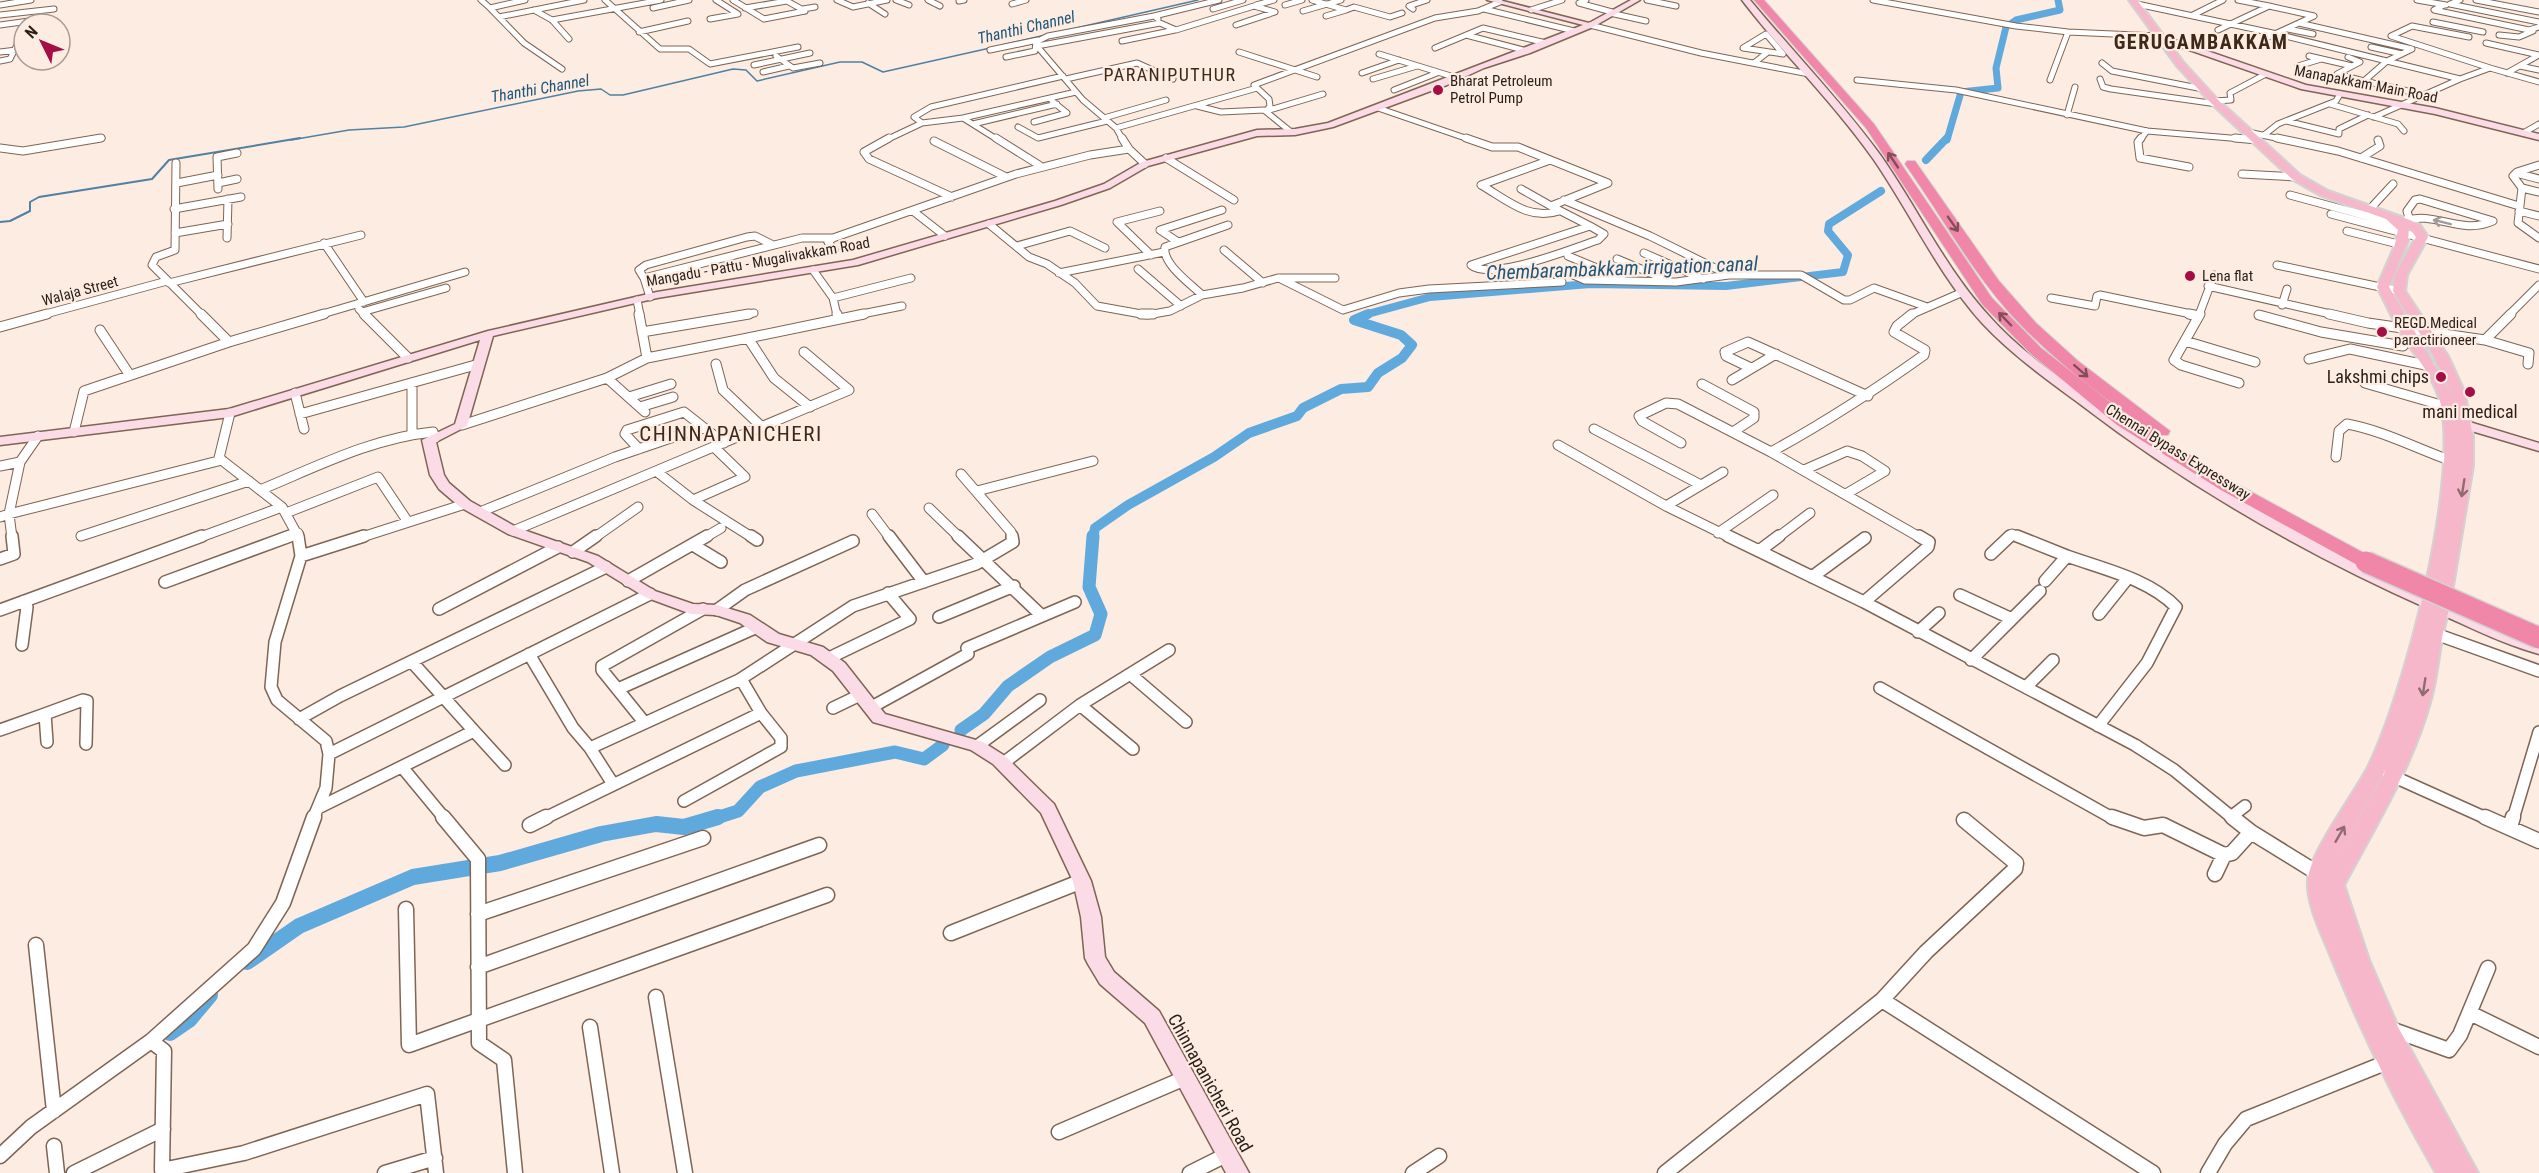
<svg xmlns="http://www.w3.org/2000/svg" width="2539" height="1173" viewBox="0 0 2539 1173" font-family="'Roboto Condensed',sans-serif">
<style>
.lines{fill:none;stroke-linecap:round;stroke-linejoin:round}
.stream-far1{stroke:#5080a2;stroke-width:1.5}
.stream{stroke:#5080a2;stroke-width:2}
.canal-far4{stroke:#60a9dd;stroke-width:7}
.canal-far3{stroke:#60a9dd;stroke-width:8}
.canal-far2{stroke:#60a9dd;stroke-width:10}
.canal-far1{stroke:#60a9dd;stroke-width:13}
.canal{stroke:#60a9dd;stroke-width:16}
.street-far4-casing{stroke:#7e6555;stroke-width:7}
.street-far3-casing{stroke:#7e6555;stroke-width:9}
.street-far2-casing{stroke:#7e6555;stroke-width:11}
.street-far1-casing{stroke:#7e6555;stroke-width:14}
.street-casing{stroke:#7e6555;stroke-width:17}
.secondary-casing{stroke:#7e6555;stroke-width:3}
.primary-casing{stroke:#d4d2d1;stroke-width:4}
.highway-casing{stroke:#d4d2d1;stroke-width:2}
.street-far4{stroke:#fff;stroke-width:5}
.street-far3{stroke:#fff;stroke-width:7}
.street-far2{stroke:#fff;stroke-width:9}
.street-far1{stroke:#fff;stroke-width:11}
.street{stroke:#fff;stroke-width:14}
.secondary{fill:#fbdbe5;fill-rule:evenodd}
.primary{fill:#f7b7cb;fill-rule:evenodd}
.highway{fill:#f187a8;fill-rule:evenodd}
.highway-bridge-casing{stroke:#d4d2d1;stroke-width:24;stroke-linecap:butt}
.highway-bridge{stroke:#f187a8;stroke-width:21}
.oneway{stroke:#834e59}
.oneway2{stroke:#9f9a97}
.oneway3{stroke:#906b72}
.poi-dot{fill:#a50d45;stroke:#fdece1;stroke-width:2}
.labels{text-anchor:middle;stroke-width:4.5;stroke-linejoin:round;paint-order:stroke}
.far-poi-label{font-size:15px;fill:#291f18;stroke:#fdece1;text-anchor:start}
.far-street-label{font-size:15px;fill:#291f18;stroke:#fdece1}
.far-water-label{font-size:16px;font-style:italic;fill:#20577a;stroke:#fdece1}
.far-quarter-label{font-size:18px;letter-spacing:1.5px;fill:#3d281a;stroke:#fdece1}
.poi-label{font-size:18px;fill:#291f18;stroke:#fdece1;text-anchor:end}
.street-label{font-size:18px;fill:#291f18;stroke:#fdece1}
.far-district-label{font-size:20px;font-weight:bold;letter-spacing:1.5px;fill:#3d281a;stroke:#fdece1}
.water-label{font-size:20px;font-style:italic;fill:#20577a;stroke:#fdece1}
.quarter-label{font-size:21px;letter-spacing:1.5px;fill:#3d281a;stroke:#fdece1}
</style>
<rect width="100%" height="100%" fill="#fdece1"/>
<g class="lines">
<!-- stream-far1 -->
<path class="stream-far1" d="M1002,45l196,-45
M291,140l58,-10 55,-3 174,-36 23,-2 9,6h13l110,-26 13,1 11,11 83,-19h22l21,10 107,-24"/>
<!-- stream -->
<path class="stream" d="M0,222l10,-1 20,-10v-9l9,-5 113,-18 17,-19 131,-22"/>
<!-- canal-far4 -->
<path class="canal-far4" d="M1947,140l14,-48 37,-4 -2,-20 10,-41 10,-7 44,-10 -2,-10"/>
<!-- canal-far3 -->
<path class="canal-far3" d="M1926,160l21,-22
M1364,315l66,-18 160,-13 136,2 117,-14 5,-17 -20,-24 1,-7 52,-33"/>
<!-- canal-far2 -->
<path class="canal-far2" d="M1093,538l2,-10 33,-23 86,-48 35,-24 48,-17 6,-8 38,-19 27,-2 10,-14 24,-15 10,-13 -11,-10 -47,-15 14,-6"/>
<!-- canal-far1 -->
<path class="canal-far1" d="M961,730l23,-16 24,-28 42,-29 45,-22 6,-21 -12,-27 4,-51
M713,819l25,-8 22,-24 36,-16 99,-19 29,7 19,-14"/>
<!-- canal -->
<path class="canal" d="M247,962l52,-36 114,-49 87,-14 101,-29 55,-10 28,3 34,-10
M170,1033l19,-13 21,-25"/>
<!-- street-far4 casing -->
<g class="street-far4-casing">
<path id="street-far4" d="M481,0l9,8 35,-8
M605,0l55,49h29l21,15 88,-17
M733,0l31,19 41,-8
M837,0l16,7 34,-7
M896,0l13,5
M928,0l12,6
M1312,0l34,10 8,-3 36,10 12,-4
M1586,0l-7,3 33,9
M1647,0l29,6
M1873,0l143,26 52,6 90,4
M2417,0l29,5
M2460,0l-10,4 89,18
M2476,0l63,12
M959,1l5,-1
M868,3l17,11
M1012,4l14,-4
M2137,4l140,30 183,45 -86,38
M0,5l31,-5
M1256,5l18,-5
M1285,5l17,-5
M2444,5l-10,5 95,20 10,-3
M490,8l34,35 38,26
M653,8l36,-8
M745,8l42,-7 18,10
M803,9l12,-2
M1213,9l30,-9
M1413,9l-4,-3 18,-6
M1484,9l90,22
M534,10l18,10 17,19
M1531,10l31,-10
M1303,11l38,-11
M1610,13l36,8
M0,15l54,-6
M2193,15l30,-15
M1326,16l20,-6
M499,17l85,-17
M710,19l28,-5 -22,-14
M1158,19l-4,-3 65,-16
M552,20l109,-20
M2433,22l50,10
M2299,23l113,26 -25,12 -23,20 61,14
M0,25l29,-4
M1590,25l111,28 108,21
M2288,29l25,5
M2218,30l51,-24 -31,-6
M639,32l49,-11
M1766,34l17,20 -40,-6z
M1466,35l61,16
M2499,35l20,2 14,-6
M2469,37l-57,-11 -21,10 99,32
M2264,39l50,-23 -45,-10
M1122,41l53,-11
M2486,43l53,12
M2371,47l31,7
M1435,48l48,-20 63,15
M990,50l48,-10
M0,52l24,-3
M1239,52l78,25
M1379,54l75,23
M776,56l17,12 27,-5
M2309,56l43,10
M1006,57l29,-6 1,-9 12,-6 106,-20
M2348,57l12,5 -23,12 27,7
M0,61l10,-2 14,-28
M1754,63l14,-11
M2102,63l10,8 91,18
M754,65l56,-12
M2298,66l23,-7
M2520,66l19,4
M763,72l26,-6
M1362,73l37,-13
M2507,73l32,-18
M1066,79l71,-16 36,16
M1373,79l44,-13
M2100,79l3,8 8,2 106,15
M2460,79l30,-11 49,14
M1857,80l99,10 191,41 107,9
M2050,80l18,-48
M1394,90l43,-17
M2214,101l17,-1 -1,-7 34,-18
M2330,104l68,20 6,7
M1197,106l24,6 43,-2 27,22
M1378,108l93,32
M1266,111l4,-5 -1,-7 -15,-14 181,-67 43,-7 22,-9
M1266,111l57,-17
M2067,115l8,-28
M963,118l-41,5 -8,-6 17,-10 132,-31
M1104,118l62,-18
M2286,121l53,13v-5l29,-14
M1034,122l33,-9 -15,-12
M973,124l84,-20
M1018,127l20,11 69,-17
M1116,128l141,-40
M2248,132l37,8
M2525,132l14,-8
M2264,135l14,-11 58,-23 4,-7
M92,140l10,-2
M886,140l36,-17
M998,140l-35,-22 113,-26
M1123,140l-7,-12 -33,-28 -46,-54 123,-23 16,7 78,-24 21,6 -39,13
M2140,140l7,-9"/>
</g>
<!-- street-far3 casing -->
<g class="street-far3-casing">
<path id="street-far3" d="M889,138l-25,14 5,7 83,38
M996,138l43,27
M1122,138l7,11
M1466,138l26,9h26l90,36 -57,23 39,20
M2141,138l-3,4 2,16 49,9
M2235,138l22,2
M2277,138l61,13 181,55
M934,141l72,36
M0,148l23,3 78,-13
M1166,158l68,42
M2361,158l19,-12 -2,-6
M1550,160l-69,25c26,15 48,36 78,26
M176,163l-1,87 -19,7 -4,8 50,50
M2539,165l-22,7 -4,4 9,12 -4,35 21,15
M2516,173l23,6
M2242,174l54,3
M177,183l41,-8
M218,183l19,-4
M2522,188l17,4
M218,189l-1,-32 20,-4
M1521,189l30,17
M2290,195l110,30
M1564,200l86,36 79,39h72l43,25h6l24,-12 53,19
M174,209l67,-12
M2369,210l24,-26
M913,211l32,25
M2519,211l20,5
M2331,214l208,55
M2404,221c31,-11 56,15 89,0l-73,-22 -5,1 -8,11 2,7
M989,224l40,33 18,7 28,19 22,23 50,9 23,-4 32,-16 41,-7 35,-10h57
M1590,226l14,8 -6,6c-25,8 -107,42 -127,25z
M2347,231l55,14
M175,233l53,-9
M227,238l1,-39
M1178,242l-18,-12 62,-20
M324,243l40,59
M1017,246l53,-15 35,17
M834,250l-6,-8 5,-4 183,-64 74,-19 39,-6 16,15
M1224,250l39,33
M1644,253l59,26
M1151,255l-34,-33 43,-11
M1568,256l53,22
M1617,259l48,20
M2277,265l122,26
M1138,269l43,37
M1525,269l15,7 24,-5 21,9 91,2 53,-7
M813,270l20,28 4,17
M1059,273l105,-21
M644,278l-5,-8 7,-5 101,-28 8,-1 18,9
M1279,278l64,32 56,-17 30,-4 133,-7
M169,283l192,-48
M2208,286l127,29
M1202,295c-11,-11 -40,-31 -37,-48l63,-22
M650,297l-6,-19 158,-40h31
M833,298l78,-20
M2051,298l44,8 2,-10 3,-1 96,20
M637,300l3,15
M2282,305l5,-16
M359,309l6,6
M362,312l84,-24
M42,315l125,-34
M319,315l146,-43
M740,315l14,-2
M857,315l45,-9
M1910,315l53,-23
M2199,315l15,-40
M2509,315l30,-30"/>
</g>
<!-- street-far2 casing -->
<g class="street-far2-casing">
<path id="street-far2" d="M201,314l28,28
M364,314l44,44
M639,314l8,44 101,-20
M837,314l1,4
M1141,314h12
M2189,314l10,2
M2200,314l-26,46 7,5 58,18
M2329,314l39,9 117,17 26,-26
M2259,315l62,17 82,14 -2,-3h14
M0,327l47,-13
M100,330l29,44
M642,332l107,-18
M2485,340l44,13 -1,11
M2185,341l70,21
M2309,359l41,-10 80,17
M716,364l7,26 39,37
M1751,368l-25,-12 -1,-4 23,-10 120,54
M607,378l38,34
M1732,380l44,-26
M412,383v51
M2365,383l83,24
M1702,384l52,28v6l-21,14
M295,393l9,36
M629,397l42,-13
M640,407l33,-10
M810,407l-36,-29 -26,-40 116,-24
M230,413l-11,45 63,49 17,31
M300,414l179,-50
M462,425l145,-47 40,-20
M1594,429l107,56
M74,432l10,-41 145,-49 95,-28
M1681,443l-39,-22 -3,-5 27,-13 12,1 93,48c53,-29 104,-62 153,-97l1,-5 -31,-18 3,-6 15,-12
M1558,445l108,61
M639,449l-14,-15 2,-4 57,-18 19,15
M1771,452l150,86
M2336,457l3,-26 8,-7c35,6 75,27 110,39
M20,462l18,-26
M0,466l20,-4 -11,52 -9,3
M1804,470l43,-19 15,5 23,15 -39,23
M656,471l193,-81 -45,-38
M1723,472l-57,34 65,32
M961,474l50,58 1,6
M260,490c56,-23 112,-52 173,-58l2,6
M977,491l116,-30
M693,500l52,-23 -31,-30
M929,508l31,30
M480,512l135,-55 88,-30 21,16
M286,513l92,-36 30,45
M872,514l18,24
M513,531l143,-60 37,29 60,38
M1718,533l55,-38
M81,536l168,-55
M12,538l-3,-24 213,-54
M198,538l84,-31
M286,538l12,-5
M359,538l106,-34
M594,538l44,-31
M704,538l17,-10
M1777,538l33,-25
M2008,538l4,-4 9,4"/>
</g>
<!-- street-far1 casing -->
<g class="street-far1-casing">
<path id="street-far1" d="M298,536l3,20 -26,86 -4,45 6,13 49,41 3,13 -3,34 -13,31
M751,536l6,4
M889,536l35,46
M958,536l84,80
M1728,536l136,66 271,143 39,25 60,49
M2017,536l50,20
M693,545l28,17
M1759,551l20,-15
M573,552l23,-16
M1991,554l19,-18
M301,556l63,-20
M0,559l14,-5 -2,-18
M1812,577l53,-39
M628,581l79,-45
M2045,581l22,-25c36,13 82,23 109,51l-29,56 -49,63
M165,582l125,-46
M1960,595l52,24
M1864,602l64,-55 1,-5 -10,-6
M439,609l119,-62
M0,610l202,-74
M717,610l28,-20 108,-49
M2099,614l28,-35
M939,617l75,-31
M1918,632l21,-19
M2433,633l106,38
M22,645l5,-38 -3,-6
M967,648l108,-46
M529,654l44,74 17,20 23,36
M829,658l81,-39 -22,-26
M1971,660l69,-69
M1130,674l56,48
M2026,687l27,-27
M1880,688l234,131
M618,689l139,-62
M1080,705l53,44
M833,708l27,-13
M870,708l98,-54
M45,714l38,-14 4,1 -1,43
M299,719l41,-23 266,-129
M644,722l-42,-52v-4l101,-57
M0,730l45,-16 2,28
M474,731l31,34
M977,746l63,-46
M590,748l149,-68 114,-74 123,-42 37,-22 -1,-6
M329,754l321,-160
M1002,764l78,-59 89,-55
M402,767l43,52
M2388,774l100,45
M684,801l97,-54v-9l-20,-25
M318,808l156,-77 -62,-69
M2232,816l13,-10
M543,819l218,-106 -20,-34
M2513,819l26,-87"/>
</g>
<!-- street casing -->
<g class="street-casing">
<path id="street" d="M314,817l-31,86 -29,46 -103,92 13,10 -2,119 82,-17 183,-59 9,79
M443,817l35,42 1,184 25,17 11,113
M2112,817l32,11 19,-3 61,30 8,-2 19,-21
M2232,817l19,15 68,42
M2485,817l54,24
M530,825l16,-8
M2510,827l3,-10
M2215,874l9,-19
M406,909l3,136 418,-150
M478,914l225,-76
M951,933l131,-52
M36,945l18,166
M478,967l341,-122
M656,997l29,176
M1882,1000l44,-48 89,-83 1,-6 -52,-43
M2470,1013l69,34
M590,1027l22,146
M2388,1028l61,22 11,-15 28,-67
M1059,1132l126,-54
M54,1146l3,27
M0,1156l31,-29 120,-86
M74,1173l89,-44
M385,1173l50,-15
M1190,1173l36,-18
M1413,1173l26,-17
M1665,1173l217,-173 271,173
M2208,1173l17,-29 21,-25 144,-58"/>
</g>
<!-- secondary casing -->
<g class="secondary-casing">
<path id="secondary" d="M1487,0h12l90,23 42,-23h9l-47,27 -63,26 -46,15 -37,17 -114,42 -38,8 -38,1 -109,30 -38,22 -49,17 -203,60 -201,33 -164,38 -26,90 -31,16 8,33 5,8 21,18 48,27 80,28 57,35 38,13 24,1 33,10 29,19 44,13 22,16 40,51 98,28 22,14 49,48 37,77 10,36 4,40 9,15 45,39 90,162h-23l-81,-150 -45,-39 -12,-20 -3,-6 -4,-41 -8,-36 -32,-68 -48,-49 -22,-14 -98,-28 -40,-51 -22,-16 -44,-13 -27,-19 -24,-8 -25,-1 -46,-17 -57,-35 -80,-28 -48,-27 -21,-18 -9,-14 -8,-35 33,-16 25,-84 -250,77 -230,28v-8l229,-28 259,-78 169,-39 196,-32 202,-59 49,-17 38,-22 115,-32 38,-1 33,-6 255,-98z
M1742,0h8c43,52 91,101 131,156 37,53 64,112 108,160 29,33 66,58 101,84 137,103 290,179 449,243v11c-37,-10 -73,-29 -108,-44 -124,-55 -243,-123 -351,-206 -34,-25 -69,-50 -98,-81 -44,-49 -71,-109 -108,-163 -40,-57 -90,-105 -132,-160z
M2158,34l148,51 129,23 104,26v6l-104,-26 -134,-25 -146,-51z
M2453,417l86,26v8l-91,-27 -1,-3z"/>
</g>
<!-- primary casing -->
<g class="primary-casing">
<path id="primary" d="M2129,0h8l46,62 34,37 83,76 28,16 82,29 10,5 8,12 -21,38 -2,16 43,65 16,35 9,46v29l-24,144c-10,29 -10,60 -18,89 -18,67 -55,126 -87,186l25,75 29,67 80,146h-42c-40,-69 -75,-142 -105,-216 -9,-23 -25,-53 -23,-78 2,-26 45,-84 59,-110 37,-73 92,-285 74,-364 -6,-28 -28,-51 -42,-75 -8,-14 -14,-29 -22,-43l17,-39 4,-18 -12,-11 -66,-24 -28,-16 -81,-76 -34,-37zM2409,228l7,9 -21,38 -2,16 41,65 17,38 -62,-107 19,-46zM2386,769l-3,7 -51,92z"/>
</g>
<!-- highway casing -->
<g class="highway-casing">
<path id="highway" d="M1754,0h10l110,124 118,174 49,50 88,69 25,16c-53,-37 -104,-75 -147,-123 -39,-45 -68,-98 -102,-146l2,-3h8l84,120 37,42 42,38 92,70 -2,4h-11l76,47 140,76 3,4 -3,4h-14l-138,-76 -104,-65 -86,-71 -49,-50 -116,-176z"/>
</g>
<!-- street-far4 -->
<use href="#street-far4" class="street-far4"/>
<!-- street-far3 -->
<use href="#street-far3" class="street-far3"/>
<!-- street-far2 -->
<use href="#street-far2" class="street-far2"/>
<!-- street-far1 -->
<use href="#street-far1" class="street-far1"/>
<!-- street -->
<use href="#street" class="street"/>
<!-- secondary -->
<use href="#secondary" class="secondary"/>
<!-- primary -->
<use href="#primary" class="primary"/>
<!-- highway -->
<use href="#highway" class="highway"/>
<!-- highway-bridge casing -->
<g class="highway-bridge-casing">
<path id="highway-bridge" d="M2366,562l173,76"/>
</g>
<!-- highway-bridge -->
<use href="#highway-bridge" class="highway-bridge"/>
</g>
<!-- one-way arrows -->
<defs><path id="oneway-shaft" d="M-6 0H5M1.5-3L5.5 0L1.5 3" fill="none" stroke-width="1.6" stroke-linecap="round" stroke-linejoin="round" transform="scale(1.5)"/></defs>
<g class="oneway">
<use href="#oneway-shaft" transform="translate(1893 160) rotate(-124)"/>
<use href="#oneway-shaft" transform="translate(1953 224) rotate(55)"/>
<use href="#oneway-shaft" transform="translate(2005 319) rotate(-134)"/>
<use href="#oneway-shaft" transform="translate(2081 371) rotate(41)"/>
</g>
<use class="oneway2" href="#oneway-shaft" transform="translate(2442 222) rotate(-166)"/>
<g class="oneway3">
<use href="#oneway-shaft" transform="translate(2463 488) rotate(99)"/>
<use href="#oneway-shaft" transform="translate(2424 687) rotate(99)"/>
<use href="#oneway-shaft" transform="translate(2340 834) rotate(-60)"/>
</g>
<!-- markers -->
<g class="poi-dot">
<circle cx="1438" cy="90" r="6"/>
<circle cx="2190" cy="276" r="6"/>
<circle cx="2382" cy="332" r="6"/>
<circle cx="2441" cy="377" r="6"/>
<circle cx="2470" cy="392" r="6"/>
</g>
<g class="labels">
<!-- far-poi labels -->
<g class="far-poi-label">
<text x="1450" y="86">Bharat Petroleum<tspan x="1450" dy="17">Petrol Pump</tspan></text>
<text x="2202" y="281">Lena flat</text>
<text x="2394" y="328">REGD.Medical<tspan x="2394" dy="17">paractirioneer</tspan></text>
</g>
<!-- far-street labels -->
<g class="far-street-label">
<text transform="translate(2366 84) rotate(11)" y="5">Manapakkam Main Road</text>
<text transform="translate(758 262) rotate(-10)" y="5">Mangadu - Pattu - Mugalivakkam Road</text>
<text transform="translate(80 291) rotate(-15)" y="5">Walaja Street</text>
<text transform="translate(2178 452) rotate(32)" y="5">Chennai Bypass Expressway</text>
</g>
<!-- far-water labels -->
<g class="far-water-label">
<text transform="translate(1026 27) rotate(-13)" y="6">Thanthi Channel</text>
<text transform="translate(540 88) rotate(-10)" y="6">Thanthi Channel</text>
</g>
<!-- far-quarter labels -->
<g class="far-quarter-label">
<text x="1170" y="81">PARANIPUTHUR</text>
</g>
<!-- poi labels -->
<g class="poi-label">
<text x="2429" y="383">Lakshmi chips</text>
<text x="2470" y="418" text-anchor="middle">mani medical</text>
</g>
<!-- street labels -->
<g class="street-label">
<text transform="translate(1210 1083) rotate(61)" y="6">Chinnapanicheri Road</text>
</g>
<!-- far-district labels -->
<g class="far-district-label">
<text x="2201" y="49">GERUGAMBAKKAM</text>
</g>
<!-- water labels -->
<g class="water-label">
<text transform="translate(1622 268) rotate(-2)" y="7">Chembarambakkam irrigation canal</text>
</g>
<!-- quarter labels -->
<g class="quarter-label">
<text x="731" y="441">CHINNAPANICHERI</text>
</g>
</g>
<!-- north arrow -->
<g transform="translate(42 42) rotate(313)"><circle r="28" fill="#fdece1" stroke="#a89a91" stroke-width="1.5"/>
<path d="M0-4.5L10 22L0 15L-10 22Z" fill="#a50d45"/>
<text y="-9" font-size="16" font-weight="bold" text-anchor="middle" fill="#291f18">N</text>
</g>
</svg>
